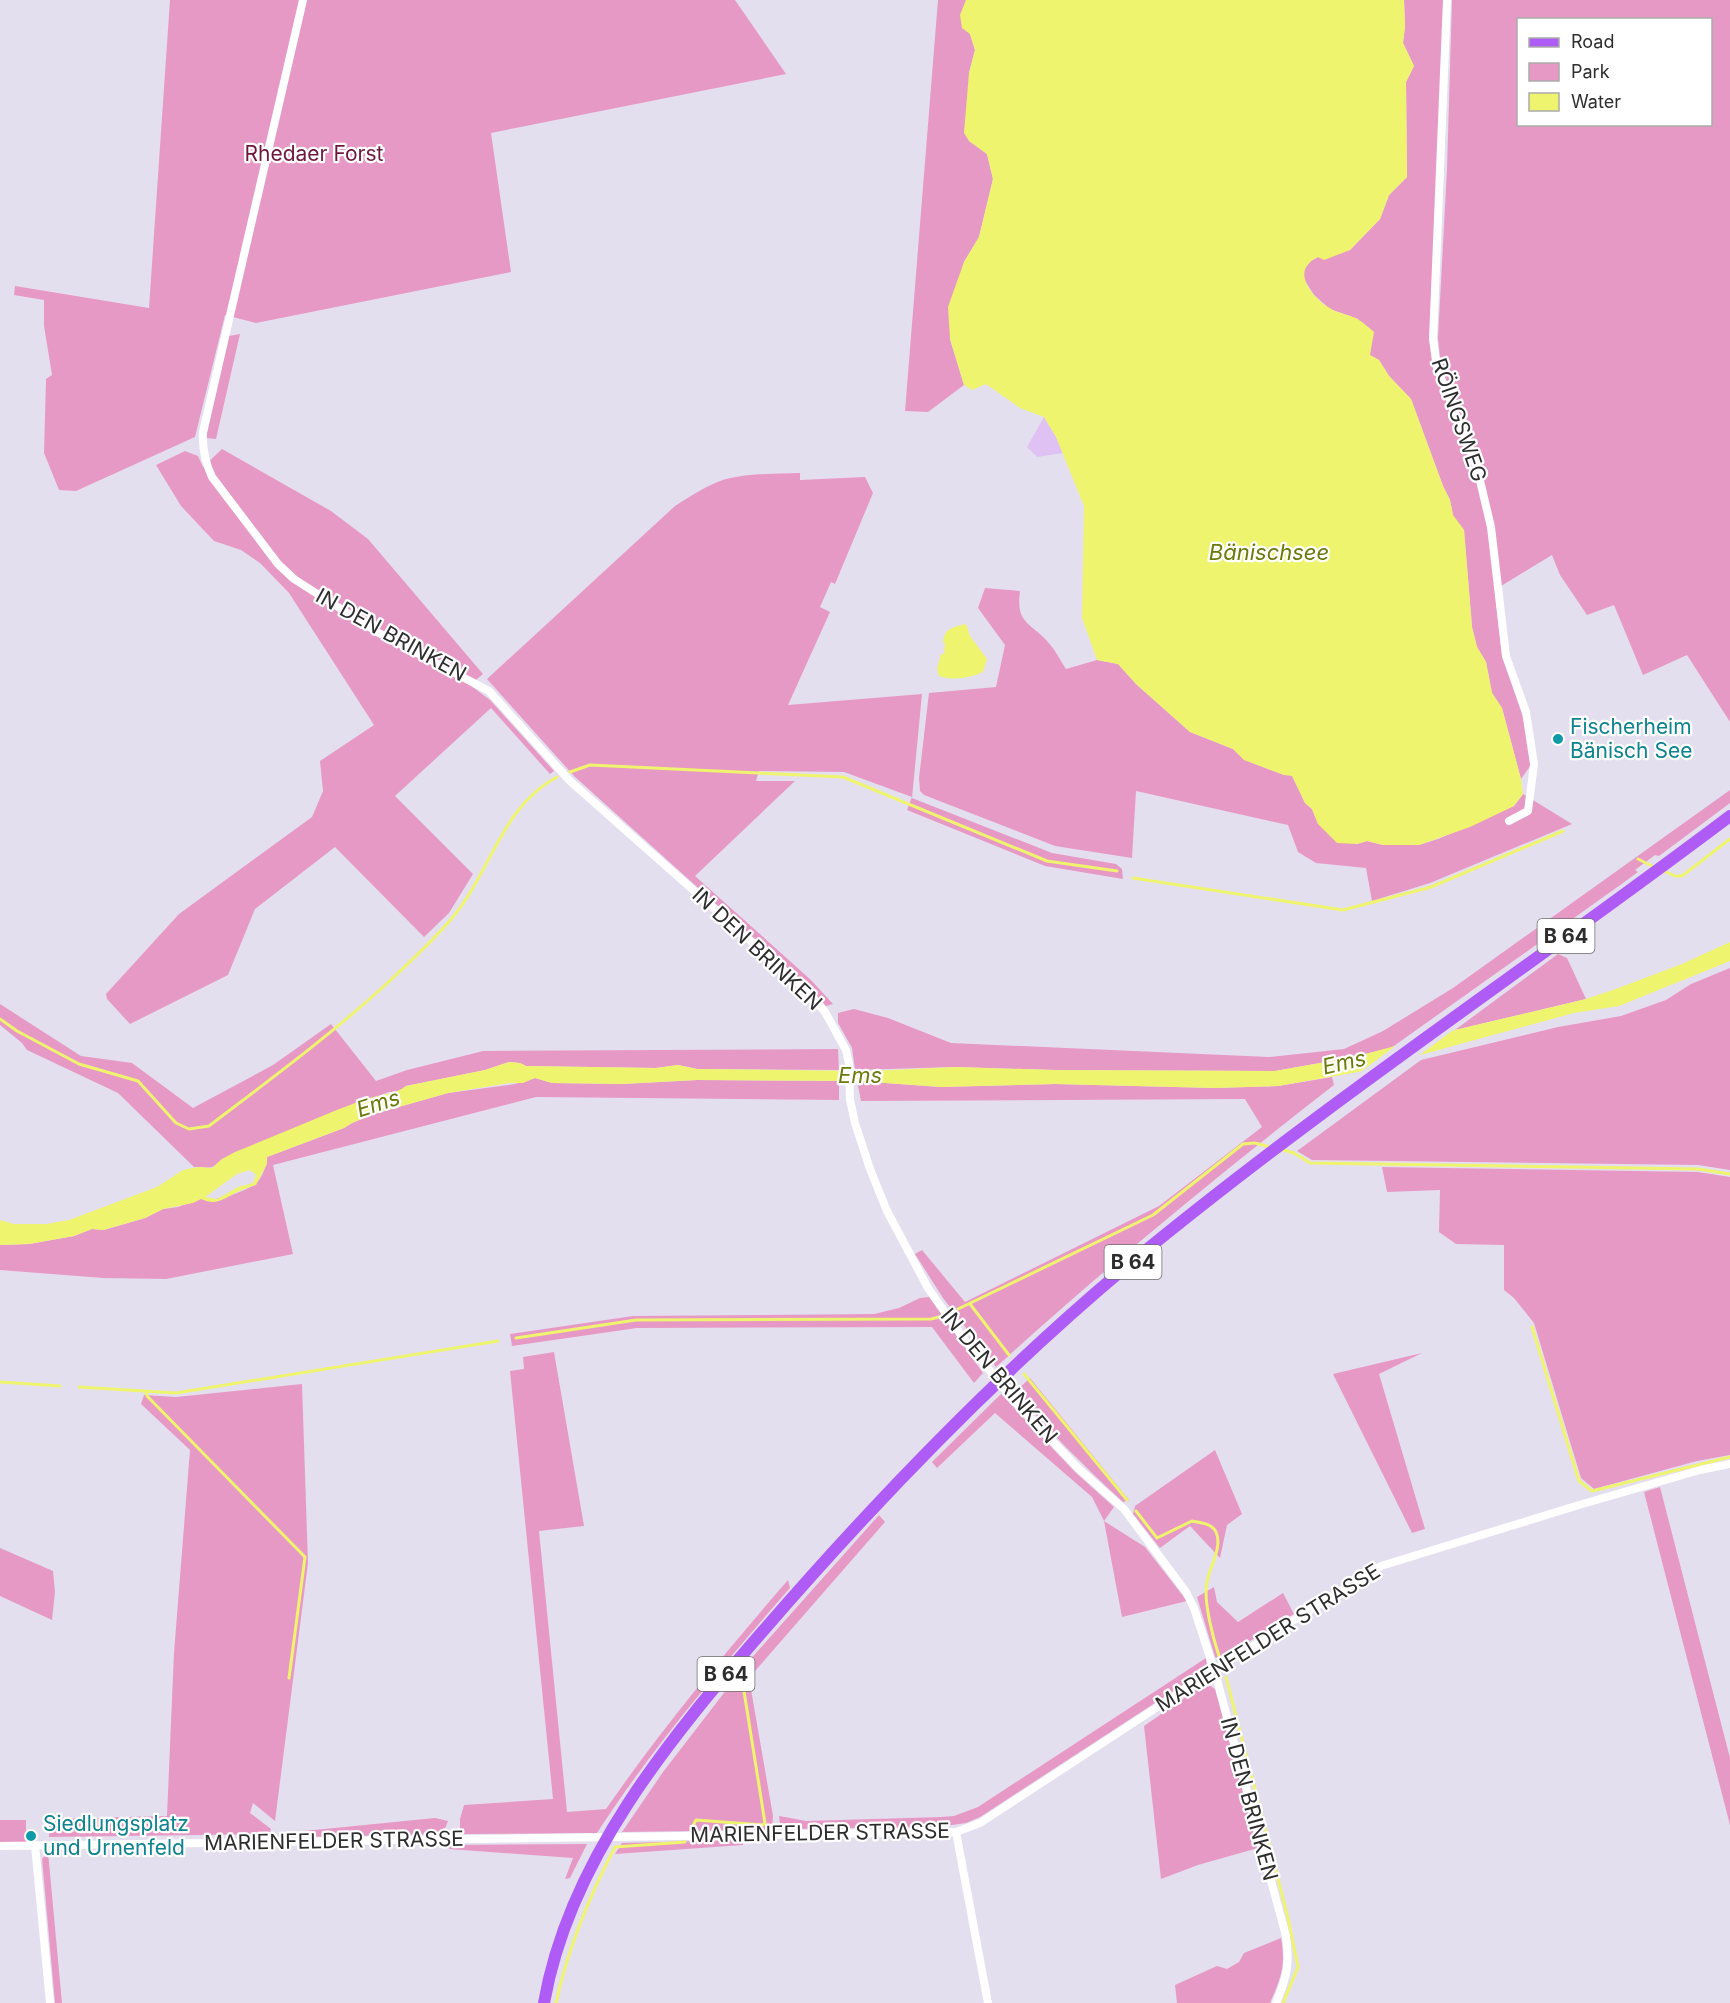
<svg xmlns="http://www.w3.org/2000/svg" width="1730" height="2003" viewBox="0 0 1730 2003" font-family="Inter,sans-serif">
<style>
.green{fill:#e799c6;fill-rule:evenodd}
.sand{fill:#e0c1f4}
.water{fill:#eff46e;fill-rule:evenodd}
.pier{fill:#e4dfef}
.lines{fill:none;stroke-linecap:round;stroke-linejoin:round}
.stream{stroke:#eff46e;stroke-width:3}
.street{stroke:#fff;stroke-width:8}
.primary{stroke:#af5cf7;stroke-width:12}
.culture-dot{fill:#0f9aa8;stroke:#fff;stroke-width:2}
.labels{text-anchor:middle;stroke-width:4.5;stroke-linejoin:round;paint-order:stroke}
.shield{fill:#fff;stroke:#6c6c6c;stroke-width:1.5}
.shield-label{font-size:20px;font-weight:bold;fill:#2d2d2d}
.park-label{font-size:21px;fill:#6e183e;stroke:#fff}
.street-label{font-size:21px;fill:#2d2d2d;stroke:#fff}
.culture-label{font-size:21px;fill:#0d838f;stroke:#fff;text-anchor:start}
.water-label{font-size:22px;font-style:italic;fill:#6c790b;stroke:#fff}
</style>
<rect width="100%" height="100%" fill="#e4dfef"/>
<!-- green -->
<path class="green" d="M170,0h565l51,74 -295,59 20,139 -255,51 -31,-8 -30,122 -119,54 -17,-1 -15,-37 2,-74 6,-4 -8,-49v-26l-30,-5 1,-9 134,22z
M938,0h28l-5,15 9,19 5,16 -6,23v68l18,13 6,25 -14,58 -15,25 -14,77 14,46 -36,27 -23,-1z
M1404,0h40l-14,339 44,130 14,58 14,129 25,73 4,36 -10,14 -19,-71 -10,-15 -6,-31 -9,-15 -5,-20 -8,-97 -11,-14 -3,-16 -7,-14 -32,-87 -22,-23 -10,-16 -10,-5 -11,-36 -28,-10 -16,-14 -10,-16v-10l7,-8 7,-4 32,-7 30,-31 9,-24 18,-18 -1,-95 8,-16 -11,-23 2,-17z
M1452,0h278v722l-43,-67 -44,20 -29,-70 -27,10 -27,-40 -8,-20 -51,31 -21,-118 -39,-101 -3,-29 9,-169zM1518,20h192v104h-192z
M240,334l-24,105 -10,-1 23,-102z
M222,449l109,62 37,28 115,135 -13,11 20,15 64,71 -4,3 -59,-66 -96,88 78,78 -24,39 -25,24 -89,-90 -80,62 -27,66 -98,49 -23,-25 -1,-5 73,-80 133,-97 11,-26 -3,-30 54,-36 -85,-132 -29,-30 -19,-13 -27,-9 -33,-35 -25,-41 29,-14 13,5 5,11z
M800,473v7l65,-3 8,16 -38,91 -4,-2 -11,25 10,5 -42,93 134,-11 -10,104 140,55 64,11 6,5 1,10 -78,-13 -138,-56 5,-13 -68,-25 -85,-1 -3,10h39l-100,95 116,104 22,24 -7,2 -20,-21 -232,-209 -87,-97 188,-173c14,-9 29,-19 45,-25 25,-8 53,-7 80,-8z
M985,588l35,3c-4,32 8,30 27,50 8,8 13,19 19,28l31,-9 21,4 18,20 54,48 43,17 12,11 39,15h8l13,28 7,6 6,15 39,20 10,-3 16,4h36l19,-6 76,-33 9,-12 49,30 -142,59 -58,18 -6,-33 -50,-5 -18,-11 -10,-27 -152,-34 -4,67 -77,-12 -131,-51 -4,-4 -1,-13 10,-85 67,-6 9,-42 -27,-37z
M1730,790v13l-71,53 -4,-1 -20,15 3,2 -15,11 -232,165 -37,9 -79,14 -221,-1 -99,-3 -100,3 -3,-22 -14,-25v-10l16,-4 34,9 63,25 318,14 75,-8 39,-18 70,-43z
M1558,954l9,4 19,41 -131,31z
M1730,968v202l-32,-5 -386,-5 -15,-9 124,-91 137,-33 63,-11 45,-16 25,-16z
M0,1004l81,52 51,7 61,45 80,-43 58,-41 45,57 31,-11 76,-19 355,-2 1,21 -142,-1 -19,-4 -22,3 -130,-2 -6,-3 -11,-1 -24,8 -79,16 -7,6h-10l-58,21 -109,46c-12,13 -13,7 -28,8l-76,-74 -91,-43 -5,-7 -22,-18z
M1332,1077l2,8c-116,90 -229,183 -338,282l-53,-69 -28,-44 7,-4 43,52 194,-96 103,-79 -17,-28 -384,2 -4,-20 84,6 114,-3 160,4 63,-2z
M535,1078l17,5 70,1 75,-4 142,1v19l-303,-3 -263,68 20,89 -127,25 -63,-1 -103,-8v-25l29,-1 45,-8 18,-7 12,1 41,-12 18,-9 15,-2 23,-9c12,6 51,-8 58,-18 4,-5 8,-16 8,-23l77,-29 8,-5 22,-9 74,-21 67,-9z
M1382,1167l316,5 32,5v278l-33,6 -103,28 -13,-11 -47,-155 -20,-25 -10,-8v-45l-48,-1 -17,-12 1,-42 -53,2z
M929,1297l54,76 -9,10 -42,-56 -295,1 -125,18 -2,-12 123,-18 241,-2 25,-6 21,-10z
M554,1352l30,174 -45,5 28,281 39,-3c56,-81 118,-155 182,-229l2,8c-68,78 -136,157 -193,245l-137,1v-15l4,-14 89,-6 -43,-428 14,-2 -1,-12z
M1422,1353l-43,21 46,155 -13,4 -79,-159z
M1030,1378l99,122 -6,2c-38,-35 -74,-71 -108,-110z
M302,1384l6,179 -33,258 -22,-18 -3,10 21,16 -2,5 -220,3v-18l118,-3 7,-163 16,-203 -49,-46 3,-9 32,2z
M1001,1394l74,78 39,35 -10,14 41,26 42,54 -65,16 -18,-96 -12,-24 -97,-84 -58,55 -5,-6z
M1215,1450l27,64 -15,11 -7,33 -30,-32 -30,22 -27,-34 2,-8z
M1660,1487l70,271v67l-86,-333z
M879,1515l6,7 -136,156 24,138 -1,14 -150,2 41,-60 84,-109z
M0,1548l53,23 2,21 -3,28 -52,-24z
M1214,1587l3,15 21,20 45,-29 11,21 -73,45 -6,-2 -18,-60z
M1206,1658l1,11 -227,148 -14,6 -28,4 -154,2 -4,-5 -1,-8 27,5 135,-4 13,-1 24,-9z
M1206,1683l9,6 43,159 -60,17 -37,14 -17,-153z
M435,1818l13,3 -5,13 -138,3 -1,-6z
M0,1820h26v22h-26z
M743,1840v5l-128,9 7,-11z
M587,1844l-17,34 -5,1 8,-21 -124,-9v-4z
M48,1852l14,151h-7l-13,-144z
M1281,1938c5,28 0,40 -11,65h-93l-2,-18 42,-19 10,3 12,-7 5,-9z"/>
<!-- sand -->
<path class="sand" d="M1044,417l12,20 7,16 -26,4 -10,-10z"/>
<!-- water -->
<path class="water" d="M966,0h438l1,26 -2,17 11,23 -8,16 1,95 -18,18 -9,24 -30,31 -26,10 -6,-3c-28,13 -7,39 10,50 9,7 22,7 31,13 5,3 10,8 15,12l-4,23 9,5 10,16 22,23 32,87 7,14 3,15 11,15 8,97 5,20 9,15 6,31 10,15 19,71 2,15 -9,12 -44,21 -51,18h-36l-16,-4 -10,3 -20,-1 -19,-19 -6,-15 -7,-6 -13,-27 -8,-1 -40,-15 -11,-11 -43,-17 -54,-48 -18,-20 -21,-4 -15,-42 2,-112 -28,-69 -12,-20 -24,-9 -34,-24 -14,6 -8,-5 -14,-46 -2,-32 16,-45 15,-25 14,-58 -6,-25 -18,-13 -5,-8 5,-60 6,-23 -5,-16 -8,-6 -2,-13z
M966,624l4,12 17,23 -4,13c-14,6 -28,9 -44,4l-2,-7 4,-15h3l1,-11h-2c1,-15 10,-16 23,-19z
M1730,942v19l-111,45 -45,7 -216,59 -80,14 -63,2 -160,-4 -114,3 -84,-6 -160,-1 -75,4 -70,-1 -17,-5 -12,5h-14l-61,10 -74,21 -22,9 -8,5 -77,29v7l-11,21c-6,2 -13,4 -19,7 -13,7 -21,14 -36,7l-8,4 -30,6 -18,9 -42,12 -11,-1 -18,7 -45,8 -29,1v-25l14,4h32l23,-4 88,-33 26,-17 15,-3 14,1 10,-9 13,-7c43,-17 85,-36 128,-52 14,-5 32,-5 43,-14l79,-16 24,-8 11,1 6,3 130,2 22,-3 19,4 172,2 86,-4 99,3 221,1 79,-14 101,-27 131,-31 27,-9 69,-26zM250,1170l6,5 -3,8 -15,4 -21,12 -12,-2 32,-23z"/>
<!-- pier -->
<path class="pier" d="M1460,1025l-47,35 -58,16 47,-35z"/>
<g class="lines">
<!-- stream -->
<path class="stream" d="M570,772l20,-7 253,12 204,84 70,10
M1638,859l18,9
M1662,870l13,6h7l48,-37
M1133,878l210,32 88,-23 132,-56
M0,1019l17,12 62,33 59,17 38,42 13,6 20,-3c59,-45 119,-89 174,-139 24,-22 49,-45 70,-70 38,-46 49,-111 104,-140
M1280,1149l14,4 16,10 388,6 32,5
M970,1304l39,51
M958,1309l195,-94 90,-71 12,-1 15,4
M1532,1327l47,154 13,10 138,-34
M516,1338l120,-18 295,-1 8,-2
M1024,1374l103,126
M0,1382l60,4
M79,1387l97,6 322,-52
M146,1392l1,4 158,161 -16,121
M1136,1511l21,27 35,-17c8,2 20,2 24,11 7,15 -7,36 -9,50 -4,19 6,56 12,74
M1226,1677l62,241 10,49 -15,36
M691,1829l5,-9 67,5 2,-2 -22,-138
M556,2003c12,-56 33,-106 59,-156l70,-5"/>
<!-- street -->
<path class="street" d="M303,0l-100,432c-1,17 2,30 9,45l66,87 16,15 83,53 112,59 81,90 234,207 21,24 21,38 3,14 1,36 5,23 15,46 17,42 41,77 33,47 54,67 64,67 45,40 62,83 8,16 22,68 70,260c4,28 1,41 -10,67
M1447,0l-14,339 4,29 40,100 14,59 15,129 20,56 8,52 -6,47 -19,10
M956,1832l32,171
M35,1845l15,158
M0,1846l956,-14 24,-9 234,-153 167,-104 198,-61 121,-35 30,-6"/>
<!-- primary -->
<path class="primary" d="M544,2003c25,-143 126,-265 219,-372 116,-134 239,-262 376,-375 190,-156 395,-292 591,-440"/>
</g>
<!-- markers -->
<g class="culture-dot">
<circle cx="1558" cy="739" r="6"/>
<circle cx="31" cy="1836" r="6"/>
</g>
<g class="labels">
<!-- shield labels -->
<g class="shield">
<rect x="1537.5" y="919" width="57" height="34" rx="4.5"/>
<rect x="1104.5" y="1245" width="57" height="34" rx="4.5"/>
<rect x="697.5" y="1657" width="57" height="34" rx="4.5"/>
</g>
<g class="shield-label">
<text x="1566" y="943">B 64</text>
<text x="1133" y="1269">B 64</text>
<text x="726" y="1681">B 64</text>
</g>
<!-- park labels -->
<g class="park-label">
<text x="314" y="161">Rhedaer Forst</text>
</g>
<!-- street labels -->
<g class="street-label">
<text transform="translate(1459 420) rotate(71)" y="7">RÖINGSWEG</text>
<text transform="translate(391 635) rotate(29)" y="7">IN DEN BRINKEN</text>
<text transform="translate(757 949) rotate(43)" y="7">IN DEN BRINKEN</text>
<text transform="translate(999 1376) rotate(50)" y="7">IN DEN BRINKEN</text>
<text transform="translate(1268 1638) rotate(-32)" y="7">MARIENFELDER STRASSE</text>
<text transform="translate(1249 1799) rotate(75)" y="7">IN DEN BRINKEN</text>
<text transform="translate(820 1833) rotate(-1)" y="7">MARIENFELDER STRASSE</text>
<text transform="translate(334 1841) rotate(-1)" y="7">MARIENFELDER STRASSE</text>
</g>
<!-- culture labels -->
<g class="culture-label">
<text x="1570" y="734">Fischerheim<tspan x="1570" dy="24">Bänisch See</tspan></text>
<text x="43" y="1831">Siedlungsplatz<tspan x="43" dy="24">und Urnenfeld</tspan></text>
</g>
<!-- water labels -->
<g class="water-label">
<text x="1269" y="560">Bänischsee</text>
<text transform="translate(1344 1062) rotate(-13)" y="8">Ems</text>
<text x="860" y="1083">Ems</text>
<text transform="translate(378 1103) rotate(-18)" y="8">Ems</text>
</g>
</g>
<!-- legend -->
<rect x="1517" y="18" width="195" height="108" fill="#ffffff" stroke="#ababab" stroke-width="1.5"/>
<rect x="1529" y="38" width="30" height="9" fill="#af5cf7" stroke="#ababab" stroke-width="1.5"/>
<text x="1571" y="48" font-size="18" fill="#2d2d2d">Road</text>
<rect x="1529" y="63" width="30" height="18" fill="#e799c6" stroke="#ababab" stroke-width="1.5"/>
<text x="1571" y="78" font-size="18" fill="#2d2d2d">Park</text>
<rect x="1529" y="93" width="30" height="18" fill="#eff46e" stroke="#ababab" stroke-width="1.5"/>
<text x="1571" y="108" font-size="18" fill="#2d2d2d">Water</text>
</svg>
